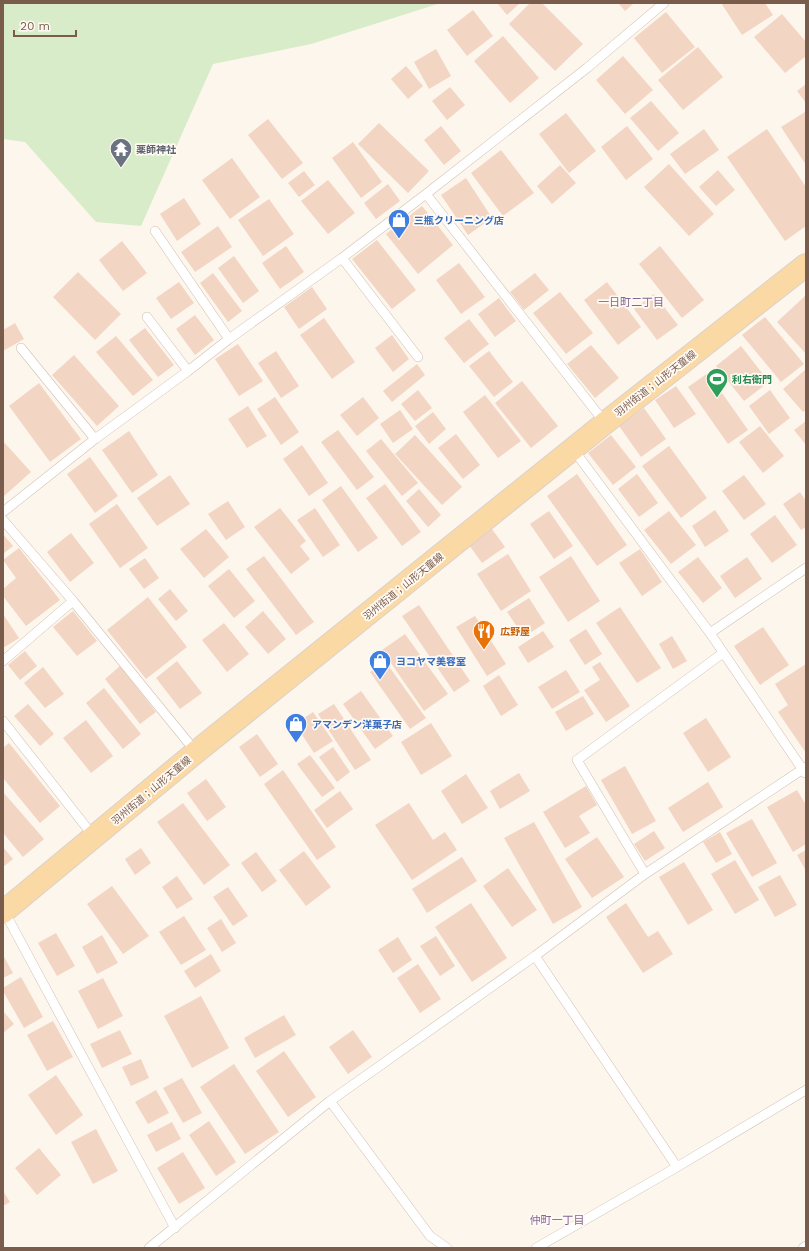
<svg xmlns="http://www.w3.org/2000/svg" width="809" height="1251" viewBox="0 0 809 1251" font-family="'Work Sans','Noto Sans JP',sans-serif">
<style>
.green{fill:#d8ecc9}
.building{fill:#f3d5c3}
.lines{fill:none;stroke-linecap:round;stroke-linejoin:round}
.lane-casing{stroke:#d1beb0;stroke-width:10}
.primary-casing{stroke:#dad1cd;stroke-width:24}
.lane{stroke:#fff;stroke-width:9}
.primary{stroke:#fbd9a5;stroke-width:22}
.labels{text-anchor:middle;stroke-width:3.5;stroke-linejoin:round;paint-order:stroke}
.worship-label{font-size:10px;font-weight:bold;fill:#5b616d;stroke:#fffaf3;text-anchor:start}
.shop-label{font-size:10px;font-weight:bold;fill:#366cbe;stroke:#fffaf3;text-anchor:start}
.leisure-label{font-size:10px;font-weight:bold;fill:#27864d;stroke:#fffaf3;text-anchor:start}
.street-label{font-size:10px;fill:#7a5c4d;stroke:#fffaf3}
.food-label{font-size:10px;font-weight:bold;fill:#c56008;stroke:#fffaf3;text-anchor:start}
.neighbourhood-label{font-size:11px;fill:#846695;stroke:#fffaf3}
</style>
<rect width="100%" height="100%" fill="#fdf6ec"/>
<!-- green -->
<path class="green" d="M3,3h438l-130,41 -98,20 -72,162 -45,-4 -71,-80 -22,-3z"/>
<!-- building -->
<path class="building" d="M497,3h23l-13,12z
M530,3h12l41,41 -28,27 -46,-47z
M618,3h16l-9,8z
M721,3h44l8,12 -31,20z
M473,10l20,26 -26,20 -20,-26z
M666,12l29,35 -33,26 -28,-35z
M782,14l24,28v14l-21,17 -31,-36z
M503,36l36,42 -29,25 -36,-42z
M698,47l25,30 -40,33 -25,-30z
M436,49l15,27 -22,13 -15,-27z
M623,56l30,34 -28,24 -29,-34z
M406,66l17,20 -15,13 -17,-20z
M806,84v19l-9,-12z
M450,87l15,18 -18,15 -15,-19z
M651,101l28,32 -21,18 -28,-33z
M805,112l1,1v52l-25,-38z
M566,113l30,38 -27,22 -30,-39z
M268,119l35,44 -21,16 -34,-44z
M379,123l50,48 -21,22 -50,-49z
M441,126l20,25 -17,14 -20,-25z
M627,126l26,33 -27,21 -25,-33z
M704,129l15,21 -34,24 -15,-20z
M767,129l39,58v39l-21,15 -58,-84z
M353,142l29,40 -21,16 -29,-40z
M501,150l33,43 -31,23 -32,-43z
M232,158l28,39 -30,22 -28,-39z
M669,164l45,50 -25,22 -45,-49z
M560,165l16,18 -24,21 -15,-18z
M718,170l17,20 -19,16 -17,-19z
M304,171l11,14 -16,12 -11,-14z
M466,178l26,40 -24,17 -27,-40z
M328,180l27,33 -27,21 -27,-33z
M388,184l12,17 -24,18 -12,-16z
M184,198l17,26 -24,17 -17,-27z
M269,199l25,35 -31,22 -25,-36z
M422,206l31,39 -35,29 -32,-40z
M218,226l14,21 -37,25 -14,-20z
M377,240l39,50 -24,19 -40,-50z
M122,241l25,32 -24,18 -24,-31z
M286,246l18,26 -24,17 -18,-26z
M660,246l44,54 -22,18 -43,-54z
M234,256l25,35 -16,12 -25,-35z
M459,263l26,34 -24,17 -25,-34z
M78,272l43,42 -26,26 -42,-43z
M213,273l29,38 -14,11 -28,-39z
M535,273l14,17 -25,20 -14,-18z
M179,282l15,21 -23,16 -15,-21z
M607,282l34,45 -23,18 -34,-45z
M312,287l15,22 -28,20 -15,-22z
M560,292l33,41 -27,21 -33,-41z
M654,294l24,31 -21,15 -23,-31z
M806,295v59l-29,-32z
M499,298l17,23 -21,16 -17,-23z
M195,315l19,25 -19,15 -19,-26z
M765,317l39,47 -23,18 -39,-47z
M324,318l31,44 -23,17 -32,-44z
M469,319l20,25 -25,19 -20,-25z
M15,323l9,16 -21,12v-21z
M145,328l29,37 -16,12 -29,-37z
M392,335l17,24 -16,13 -18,-24z
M116,336l37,44 -20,16 -37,-44z
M238,344l25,37 -24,15 -24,-37z
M591,345l28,33 -24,20 -28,-34z
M741,346l28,36 -25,19 -28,-35z
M276,351l23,35 -18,12 -23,-35z
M489,351l24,31 -19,15 -25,-31z
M74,355l45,51 -22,20 -45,-51z
M417,364l8,11 -33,27 -9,-11z
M805,370l1,2v38l-3,2 -20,-23z
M708,373l40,57 -20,14 -40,-57z
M522,381l36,45 -27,22 -36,-45z
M39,383l42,56 -31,23 -41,-56z
M676,386l20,28 -22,14 -19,-28z
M418,390l14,18 -17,13 -14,-17z
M770,390l20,28 -21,16 -20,-28z
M485,395l36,46 -23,17 -35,-46z
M275,397l24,35 -18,13 -24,-36z
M363,397l16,21 -22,18 -17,-21z
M248,406l19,30 -20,12 -19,-29z
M644,408l22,31 -25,18 -22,-31z
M400,410l13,19 -20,14 -13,-19z
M433,412l13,17 -17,15 -14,-18z
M806,421v24l-12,-15z
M760,426l24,30 -21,17 -24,-31z
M338,430l36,47 -17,13 -36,-48z
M129,431l29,44 -26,18 -30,-43z
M456,434l24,31 -17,14 -25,-31z
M415,435l47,52 -20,18 -47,-51z
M611,435l25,32 -23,18 -25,-32z
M381,439l37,44 -16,13 -36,-45z
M3,441l28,31 -28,25z
M302,445l26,38 -19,13 -26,-37z
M669,446l38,52 -26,20 -39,-52z
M90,457l28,39 -23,17 -28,-39z
M577,474l50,71 -30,21 -50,-70z
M637,474l21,29 -19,14 -21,-28z
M170,475l20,29 -33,22 -20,-28z
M744,475l22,29 -22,16 -22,-29z
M385,484l36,48 -19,14 -36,-48z
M341,486l37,52 -20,14 -36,-52z
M419,489l22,26 -13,12 -22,-26z
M800,492l6,9v26l-5,3 -18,-26z
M228,501l17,26 -19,13 -18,-26z
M117,504l31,44 -28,20 -31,-44z
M280,508l26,33 -6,5 10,13 -19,15 -37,-47z
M315,508l25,37 -17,12 -26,-37z
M715,510l14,21 -24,16 -13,-21z
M549,511l24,35 -19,13 -24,-35z
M669,511l27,34 -25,19 -27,-34z
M775,515l22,30 -25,18 -22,-29z
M206,529l23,28 -25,21 -24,-29z
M492,529l13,18 -23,16 -13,-18z
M71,533l23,30 -24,19 -23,-30z
M3,534l10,12 -10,8z
M19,548l41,52 -34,26 -23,-30v-7l13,-11 -13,-18z
M640,549l22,33 -20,14 -23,-33z
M508,554l23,37 -30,20 -24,-37z
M264,556l50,66 -18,13 -50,-66z
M571,556l29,45 -32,21 -29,-45z
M698,557l24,31 -19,15 -25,-31z
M747,557l15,22 -27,19 -15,-22z
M145,558l14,20 -15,11 -15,-20z
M229,569l26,32 -21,17 -26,-32z
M170,589l18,22 -12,10 -18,-22z
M148,597l39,50 -41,32 -39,-49z
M529,598l16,25 -21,14 -17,-25z
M419,605l51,76 -16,11 -52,-76z
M620,607l41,61 -24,15 -41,-60z
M73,611l24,30 -20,15 -24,-29z
M263,611l23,28 -18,15 -23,-27z
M3,614l16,24 -16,10z
M475,616l31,48 -19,12 -31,-49z
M224,623l25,31 -22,18 -25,-32z
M763,627l26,38 -29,20 -26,-39z
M586,629l16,25 -17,11 -16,-25z
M543,631l11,16 -26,16 -10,-16z
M405,634l43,60 -24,17 -42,-61z
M672,636l15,25 -14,8 -14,-25z
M25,651l12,15 -17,14 -12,-15z
M177,661l25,32 -22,16 -24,-31z
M385,661l41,57 -16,11 -40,-57z
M600,662l30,44 -24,16 -22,-32 16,-10 -8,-13z
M806,664v89l-28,-41 10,-7 -13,-21z
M120,666l36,46 -16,12 -35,-45z
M43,667l21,27 -19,14 -21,-25z
M566,670l14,22 -28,17 -14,-22z
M499,675l19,30 -17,11 -18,-30z
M104,688l37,46 -18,15 -37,-46z
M361,691l32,45 -18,13 -32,-45z
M583,696l11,18 -28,17 -11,-19z
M28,704l26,30 -14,12 -26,-30z
M334,704l37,56 -16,10 -37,-56z
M313,712l20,29 -19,12 -19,-29z
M706,718l25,39 -23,15 -25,-39z
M86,720l27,36 -22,17 -28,-35z
M431,723l21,33 -31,19 -20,-33z
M257,734l21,30 -18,13 -21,-30z
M9,743l51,63 -20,17 -37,-45v-30z
M333,747l17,25 -13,10 -18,-25z
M310,755l25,33 -13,9 -25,-33z
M625,766l31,55 -24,13 -31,-54z
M283,770l53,77 -19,13 -53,-76z
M519,773l11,18 -30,18 -10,-18z
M466,774l22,34 -26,16 -21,-33z
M206,779l20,28 -19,14 -20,-28z
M708,782l15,25 -40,25 -15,-24z
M586,786l11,19 -18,11 11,17 -25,15 -22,-36z
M797,790l9,15v39l-13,8 -26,-45z
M340,791l13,18 -26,19 -13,-18z
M3,792l41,47 -21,18 -20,-24z
M183,803l47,62 -26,20 -47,-63z
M409,803l24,37 12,-8 12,18 -45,30 -37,-55z
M752,819l25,44 -25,14 -26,-44z
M534,822l48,85 -29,17 -49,-86z
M654,831l11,17 -20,13 -11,-17z
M720,832l12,22 -16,9 -13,-21z
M597,837l27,40 -32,21 -27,-39z
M3,847l10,12 -10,8z
M141,848l10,15 -16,12 -10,-16z
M806,850v21l-9,-16z
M304,851l27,36 -25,19 -27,-36z
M256,852l21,29 -15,11 -21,-29z
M462,857l15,24 -50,32 -15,-24z
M735,860l24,40 -24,14 -24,-40z
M684,862l29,48 -25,15 -29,-48z
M508,868l29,42 -25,17 -29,-41z
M780,875l17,30 -22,12 -17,-30z
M177,876l16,23 -16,10 -15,-22z
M112,886l37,50 -26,18 -36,-50z
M228,887l20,29 -15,10 -20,-29z
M471,903l36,55 -35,24 -37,-55z
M626,903l22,34 10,-6 15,23 -30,19 -37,-56z
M184,916l22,34 -25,15 -22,-33z
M221,919l15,24 -14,9 -15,-24z
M56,933l19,33 -18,10 -19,-33z
M102,935l16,28 -21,11 -15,-27z
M436,936l19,30 -15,10 -20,-30z
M398,937l14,23 -19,13 -15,-23z
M211,954l10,17 -26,17 -11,-17z
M3,955l10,18 -10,5z
M418,964l23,35 -21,14 -23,-35z
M21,977l22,40 -19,11 -21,-37v-3z
M103,978l20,38 -25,13 -20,-38z
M201,996l28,52 -37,20 -28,-52z
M3,1011l11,13 -11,9z
M284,1015l12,20 -41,23 -11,-20z
M53,1021l20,36 -26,14 -20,-36z
M120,1030l12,24 -30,14 -12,-24z
M353,1030l19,27 -24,17 -19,-27z
M284,1051l32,46 -28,20 -32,-46z
M141,1059l8,19 -18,8 -9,-19z
M234,1064l45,68 -34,22 -45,-67z
M56,1075l27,40 -27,20 -28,-40z
M182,1078l20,35 -19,10 -20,-35z
M156,1090l13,23 -21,11 -13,-22z
M209,1121l27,41 -20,14 -27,-41z
M172,1122l9,17 -25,13 -9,-17z
M96,1129l22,42 -25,13 -22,-42z
M39,1148l22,27 -24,20 -22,-27z
M183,1152l22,36 -26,16 -22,-36z
M3,1191l7,11 -7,4z"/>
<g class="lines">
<!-- lane casing -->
<g class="lane-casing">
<path id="lane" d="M426,194l179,229
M155,231l74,108
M342,258l76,99
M147,317l41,54
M21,348l74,91
M573,449l137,184 95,140
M3,512l92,-73 93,-68 41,-32 113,-81 84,-64 161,-126 77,-65
M3,520l70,81 123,151
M710,633l96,-65
M3,661l70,-60
M3,721l91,116
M645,874l-68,-114 146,-107
M4,911l171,317
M535,956l142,211
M330,1101l100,135 17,12
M149,1248l181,-147 205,-145 110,-82 161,-107
M536,1248l141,-81 129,-77
M803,1248l3,-2"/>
</g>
<!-- primary casing -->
<g class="primary-casing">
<path id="primary" d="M3,912l193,-160 409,-329 201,-158"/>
</g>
<!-- lane -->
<use href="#lane" class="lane"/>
<!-- primary -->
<use href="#primary" class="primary"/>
</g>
<!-- icons -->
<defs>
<g id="temple-pin" transform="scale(1.15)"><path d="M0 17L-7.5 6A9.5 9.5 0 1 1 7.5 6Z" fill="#6b7280" stroke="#fffaf3"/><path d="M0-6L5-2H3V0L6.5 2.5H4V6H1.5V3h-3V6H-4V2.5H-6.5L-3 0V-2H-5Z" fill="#fff"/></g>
<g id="shop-pin" transform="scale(1.15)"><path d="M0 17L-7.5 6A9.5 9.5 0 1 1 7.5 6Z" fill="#3f7fe0" stroke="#fffaf3"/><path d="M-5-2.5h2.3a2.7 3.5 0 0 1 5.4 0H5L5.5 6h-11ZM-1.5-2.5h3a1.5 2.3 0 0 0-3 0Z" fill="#fff"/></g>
<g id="stadium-pin" transform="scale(1.15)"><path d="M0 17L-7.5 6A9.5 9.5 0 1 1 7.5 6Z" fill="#2e9e5b" stroke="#fffaf3"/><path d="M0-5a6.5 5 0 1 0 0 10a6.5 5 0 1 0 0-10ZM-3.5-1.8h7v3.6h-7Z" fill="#fff"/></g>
<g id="restaurant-pin" transform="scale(1.15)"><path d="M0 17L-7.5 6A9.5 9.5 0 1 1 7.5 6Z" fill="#e8710a" stroke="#fffaf3"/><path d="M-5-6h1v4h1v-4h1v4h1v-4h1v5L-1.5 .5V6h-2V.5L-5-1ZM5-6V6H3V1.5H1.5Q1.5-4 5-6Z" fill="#fff"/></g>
</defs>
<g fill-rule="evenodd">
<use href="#temple-pin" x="121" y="149"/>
<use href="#shop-pin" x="399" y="220"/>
<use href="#stadium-pin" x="717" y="379"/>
<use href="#restaurant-pin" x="484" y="631"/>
<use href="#shop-pin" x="380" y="661"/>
<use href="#shop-pin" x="296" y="724"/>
</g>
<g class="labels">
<!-- worship labels -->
<g class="worship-label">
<text x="136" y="153">薬師神社</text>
</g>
<!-- shop labels -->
<g class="shop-label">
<text x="414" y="224">三瓶クリーニング店</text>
<text x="396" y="665">ヨコヤマ美容室</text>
<text x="312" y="728">アマンデン洋菓子店</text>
</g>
<!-- leisure labels -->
<g class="leisure-label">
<text x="732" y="383">利右衛門</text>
</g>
<!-- street labels -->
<g class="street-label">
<text transform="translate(655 383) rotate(-38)" y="4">羽州街道；山形天童線</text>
<text transform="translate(403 586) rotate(-39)" y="4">羽州街道；山形天童線</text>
<text transform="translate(151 790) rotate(-40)" y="4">羽州街道；山形天童線</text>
</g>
<!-- food labels -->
<g class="food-label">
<text x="500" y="635">広野屋</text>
</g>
<!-- neighbourhood labels -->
<g class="neighbourhood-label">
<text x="631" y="306">一日町二丁目</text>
<text x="557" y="1224">仲町一丁目</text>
</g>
</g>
<!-- border -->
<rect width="809" height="1251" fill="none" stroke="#7a5c4d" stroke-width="8"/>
<!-- scale -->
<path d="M14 30v6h62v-6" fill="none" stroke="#7a5c4d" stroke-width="2"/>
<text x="20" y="30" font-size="12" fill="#7a5c4d" stroke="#fffaf3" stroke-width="3" paint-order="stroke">20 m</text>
</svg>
